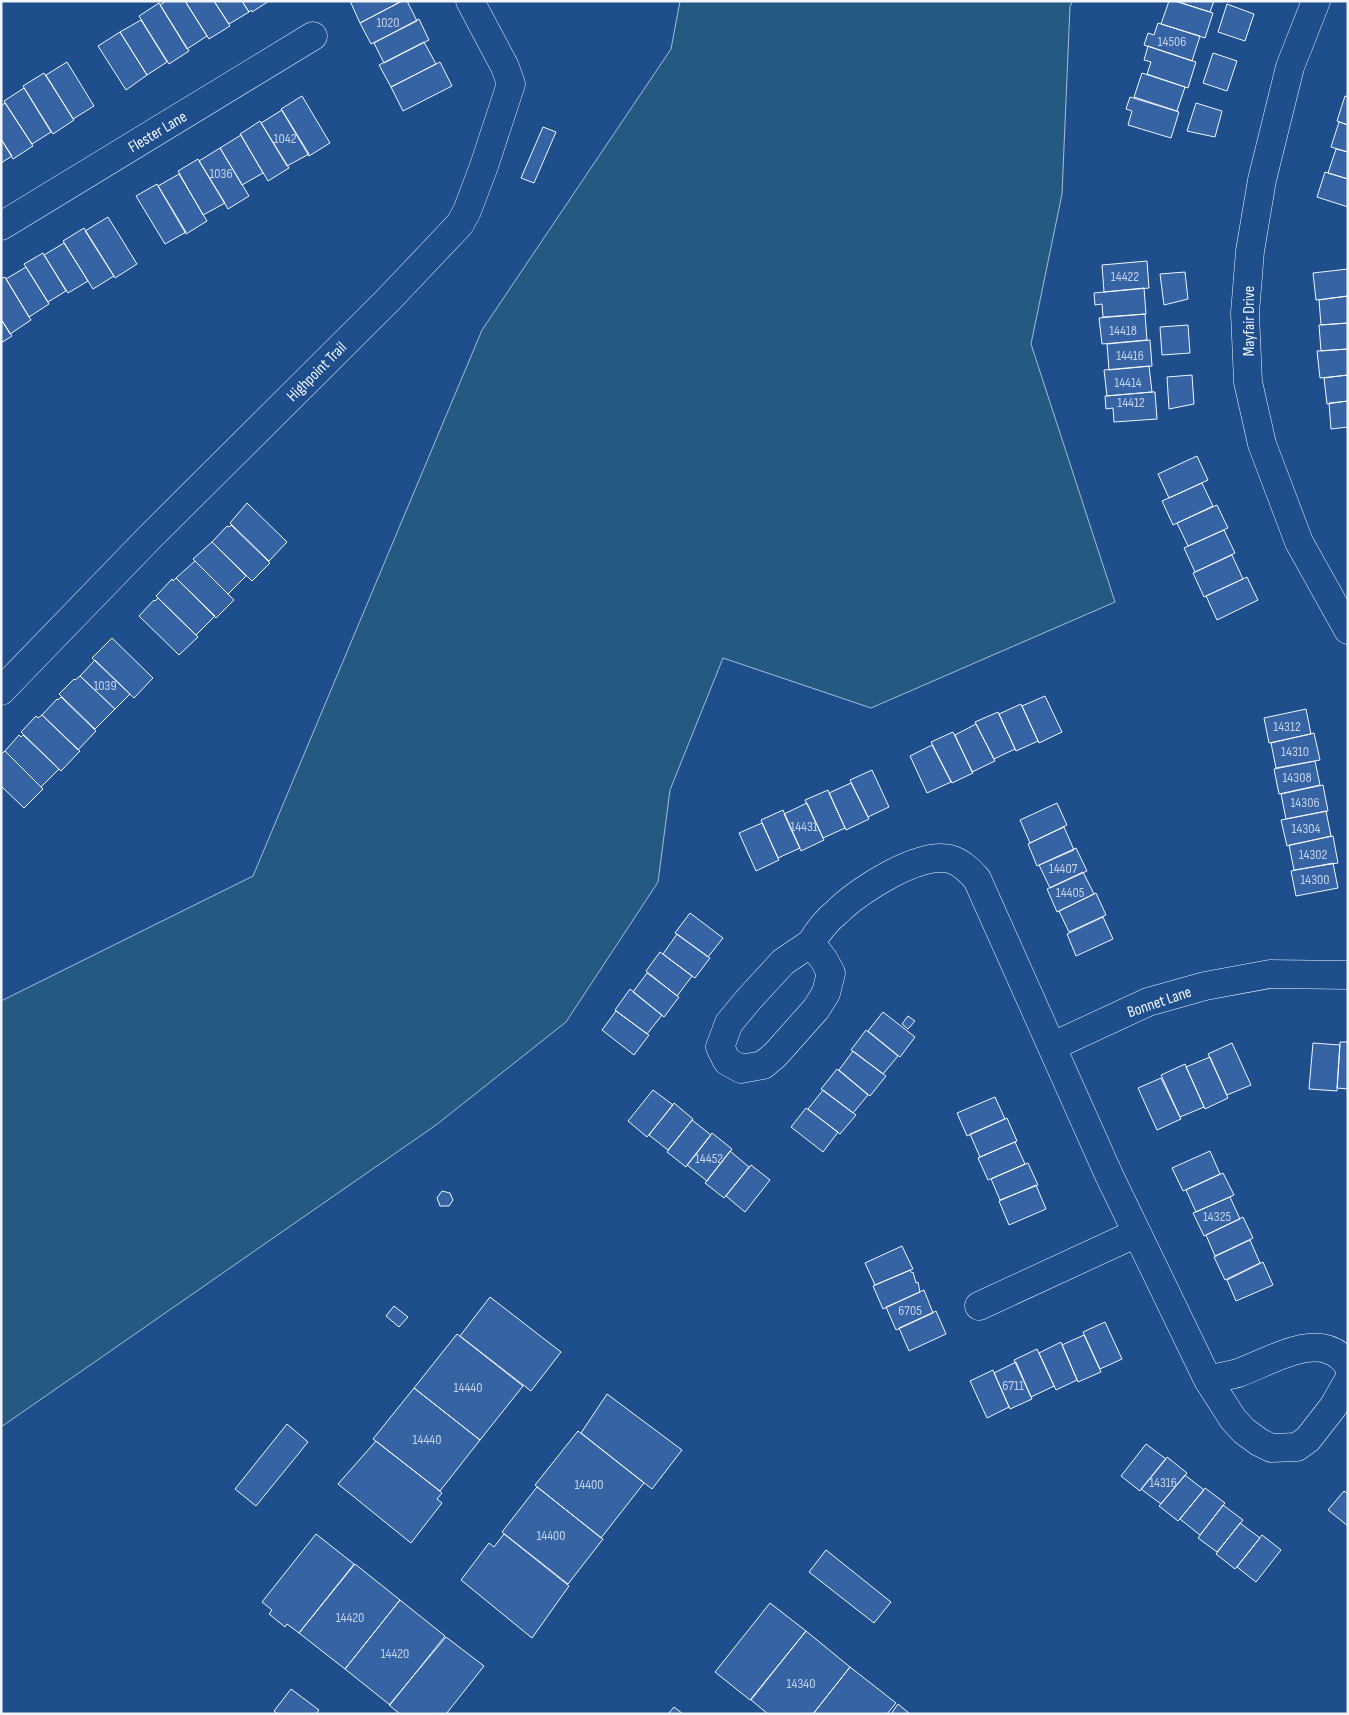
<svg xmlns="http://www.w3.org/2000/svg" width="1349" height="1715" viewBox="0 0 1349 1715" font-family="'Sofia Sans Condensed',sans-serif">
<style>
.green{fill:#245a82;stroke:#a8bbd7}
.building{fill:#3563a3;stroke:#f2f6ff}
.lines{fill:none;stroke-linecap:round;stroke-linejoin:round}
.minor-casing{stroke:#f2f6ff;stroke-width:29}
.minor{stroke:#1f4e8c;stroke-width:28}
.labels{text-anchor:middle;stroke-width:4;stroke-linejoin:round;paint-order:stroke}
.number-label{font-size:14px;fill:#c3d1e8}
.street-label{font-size:16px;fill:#f2f6ff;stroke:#1f4e8c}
</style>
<rect width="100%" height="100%" fill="#1f4e8c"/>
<!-- green -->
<path class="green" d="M680,1h393l-3,5 -8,188 -31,150 84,258 -244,106 -148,-50 -53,132 -12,92 -92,140 -130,103 -435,302v-426l252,-125 229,-546 189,-281z"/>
<!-- building -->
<path class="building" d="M166,1h19l22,35 -20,13 -27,-44z
M185,1h29l16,25 -21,13z
M214,1h28l7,11 -20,12z
M242,1h27l-17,11 -1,-2 -2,2z
M350,1h52l-42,22z
M402,1h5l10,20 -46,23 -11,-21z
M1169,1h6l38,12 -8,25 -44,-14z
M1175,1h39l-4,11z
M159,3l30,48 -20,13 -30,-48z
M1227,4l27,10 -9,27 -27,-9z
M419,19l10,21 -45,23 -10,-20z
M141,20l26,42 -20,13 -27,-43z
M1158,23l42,13 -8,25 -48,-16 4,-12 6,2z
M120,32l27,43 -21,15 -28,-44z
M424,42l12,22 -45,23 -12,-22z
M1148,46l48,16 -8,26 -41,-14 4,-12 -7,-2z
M1213,53l24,8 -10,30 -24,-8z
M67,62l27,44 -21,13 -27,-44z
M440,62l12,24 -49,25 -12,-24z
M44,73l30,47 -21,14 -30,-48z
M1142,73l43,14 -8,24 -43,-14z
M24,88l27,44 -19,12 -28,-43z
M302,96l28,47 -21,13 -28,-47z
M1345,96l3,1v28l-11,-4z
M1130,97l49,15 -8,26 -43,-13 4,-14 -6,-2z
M5,103l28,43 -20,13 -12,-20v-33z
M1196,103l26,8 -7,26 -28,-6z
M282,110l27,44 -22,12 -26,-43z
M260,121l29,47 -21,13 -28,-47z
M1339,122l9,3v27l-17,-5z
M543,127l13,5 -22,51 -13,-5z
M241,135l22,38 -21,12 -22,-37z
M1,139l11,17 -11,7z
M220,148l29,48 -21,13 -29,-48z
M1336,149l12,3v27l-20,-6z
M198,159l27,44 -22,12 -25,-44z
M1325,172l23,7v28l-31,-10z
M179,174l28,47 -21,13 -28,-48z
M157,184l29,48 -21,12 -29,-48z
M108,217l29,47 -22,14 -30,-47z
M84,228l30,48 -21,13 -30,-48z
M64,243l24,38 -20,12 -24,-38z
M43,253l23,38 -18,11 -24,-38z
M1147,261l2,27 -45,4 -2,-27z
M26,267l23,37 -20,13 -23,-38z
M1348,269v27l-32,4 -3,-27z
M1185,272l3,27 -24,6 -4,-31z
M5,277l26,43 -21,14 -9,-15v-40z
M1144,288l2,26 -43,3 -1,-13 -7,1 -1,-12z
M1348,296v27l-27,2 -2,-25z
M1145,314l2,26 -45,4 -3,-26z
M1,319l11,17 -11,7z
M1348,323v26l-27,2 -2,-26z
M1188,325l2,28 -28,2 -2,-28z
M1150,340l2,26 -43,4 -2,-26z
M1348,349v26l-28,3 -3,-27z
M1149,366l3,26 -45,4 -3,-26z
M1192,375l2,29 -25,5 -2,-32z
M1348,375v26l-21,3 -3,-26z
M1152,392h3l2,27 -43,3 -1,-14 -7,1 -1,-13z
M1348,401v26l-17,2 -2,-26z
M1197,456l11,24 -39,18 -11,-24z
M1202,483l11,23 -40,19 -11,-24z
M247,503l40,39 -18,19 -39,-38z
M1217,505l11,23 -40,18 -11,-23z
M231,525l39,38 -18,18 -40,-39 15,-16 2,1z
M1224,530l11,23 -40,19 -11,-24z
M212,542l34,34 -18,18 -35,-35z
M1232,555l11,24 -39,18 -11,-24z
M195,561l39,39 -18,18 -40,-40z
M1247,577l11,23 -41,20 -11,-24z
M176,578l39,38 -19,19 -40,-39 16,-17 1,2z
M158,598l40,39 -19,18 -40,-39 15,-16 1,1z
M112,638l41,40 -19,20 -42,-40z
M95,660l35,34 -15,15 -35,-33z
M80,676l35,33 -20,20 -36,-35 15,-15 1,1z
M1045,696l17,36 -23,11 -17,-37z
M61,697l35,34 -18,19 -36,-35 15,-16 1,1z
M1021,704l17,37 -22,10 -17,-37z
M1306,709l5,25 -42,9 -5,-25z
M998,712l17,37 -21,10 -19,-37z
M42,715l38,36 -19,20 -40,-39 15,-16 2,2z
M976,724l19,37 -23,11 -17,-37z
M953,732l20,41 -21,10 -21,-41z
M1314,733l6,27 -44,8 -5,-25z
M19,735l2,2 2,-2 36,34 -18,18 -36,-36z
M932,745l19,37 -24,11 -17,-37z
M5,751l38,38 -19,19 -23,-22v-32z
M1315,761l5,24 -41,9 -5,-25z
M872,770l17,37 -21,10 -18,-37z
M851,783l18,36 -23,11 -17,-37z
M1323,785l5,26 -42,8 -5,-25z
M828,790l17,38 -22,10 -18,-38z
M807,803l17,37 -23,11 -17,-37z
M1057,803l10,22 -37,18 -10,-23z
M783,810l17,38 -22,10 -17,-38z
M1326,811l5,25 -44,10 -6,-26z
M762,823l17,37 -23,11 -17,-38z
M1064,827l10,23 -37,16 -9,-22z
M1333,836l5,27 -44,7 -5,-25z
M1076,848l11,23 -37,17 -11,-23z
M1333,863l5,25 -42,8 -5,-25z
M1083,872l11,22 -37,18 -10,-23z
M1096,893l10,22 -37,17 -10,-21z
M690,913l33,25 -15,19 -33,-24z
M1103,917l10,22 -37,17 -9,-22z
M677,934l33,24 -15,20 -32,-24z
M660,952l32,24 -15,20 -31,-25z
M647,973l32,24 -15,20 -31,-25z
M630,989l32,26 -15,19 -32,-24z
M616,1011l33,24 -15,20 -32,-25z
M883,1012l32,25 -15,20 -32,-26z
M908,1016l7,5 -7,8 -6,-5z
M866,1030l32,26 -15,18 -32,-24z
M1340,1042h8v47l-11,-1z
M1232,1043l19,42 -24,10 -19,-41z
M1313,1043l27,2 -3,46 -28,-2z
M853,1051l33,25 -16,20 -31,-26z
M1210,1057l18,41 -23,11 -19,-42z
M1185,1064l19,43 -24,10 -19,-42z
M837,1069l31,26 -15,18 -32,-24z
M1161,1078l20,41 -24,11 -19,-42z
M653,1090l20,15 -26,32 -19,-16z
M823,1090l33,25 -16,19 -32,-25z
M995,1097l10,22 -38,17 -10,-23z
M674,1103l19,16 -25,31 -19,-15z
M806,1108l32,24 -15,20 -32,-25z
M1007,1118l10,23 -37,16 -10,-23z
M692,1120l19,15 -25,32 -19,-15z
M712,1133l20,16 -25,32 -20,-16z
M1015,1142l10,22 -37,16 -10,-22z
M730,1151l19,16 -25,31 -19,-15z
M1210,1151l10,23 -37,17 -11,-23z
M1028,1163l10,22 -38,15 -9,-21z
M751,1165l19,15 -25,32 -19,-16z
M1223,1173l11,22 -38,17 -10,-22z
M1036,1185l10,24 -37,16 -10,-24z
M442,1191l8,2 3,7 -4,6h-9l-3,-8z
M1230,1197l10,22 -36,17 -11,-23z
M1243,1217l10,21 -38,18 -9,-21z
M1250,1240l10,23 -35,17 -11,-23z
M902,1246l11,23 -38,16 -10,-22z
M1263,1262l10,23 -37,16 -9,-21z
M910,1270l2,3 1,-1 3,11 2,-1 2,10 -37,17 -10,-23z
M924,1290l9,23 -37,17 -10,-23z
M490,1297l71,55 -30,39 -71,-55z
M394,1306l14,11 -9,10 -13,-11z
M936,1311l10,23 -37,17 -10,-23z
M1105,1322l17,37 -22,10 -17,-37z
M457,1334l66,52 -43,54 -66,-52z
M1084,1335l17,37 -23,10 -16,-37z
M1061,1342l16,38 -21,10 -17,-37z
M1037,1349l17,37 -23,11 -17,-37z
M1016,1362l16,37 -22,10 -16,-36z
M993,1370l16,37 -22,11 -17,-37z
M414,1388l66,52 -40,51 -67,-52z
M607,1394l75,56 -30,39 -71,-56z
M287,1424l21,18 -52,64 -21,-17z
M578,1431l66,52 -43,55 -66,-53z
M376,1441l66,52 -5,6 5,4 -31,40 -73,-59z
M1146,1444l20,15 -26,32 -19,-15z
M1167,1457l20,16 -26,31 -20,-15z
M1185,1475l19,15 -26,31 -19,-15z
M537,1487l66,52 -35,45 -66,-52z
M1205,1488l20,15 -25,32 -20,-16z
M1344,1491l4,3v32l-20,-16z
M1223,1505l20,15 -26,32 -19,-14z
M1240,1523l20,15 -25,31 -19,-15z
M316,1534l38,30 -55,69 -12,-9 -2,3 -16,-13 3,-4 -10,-8z
M504,1534l65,52 -37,52 -71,-58 28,-37 5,4z
M1262,1535l19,15 -25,32 -19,-15z
M826,1550l65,52 -17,21 -65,-51z
M355,1564l45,36 -55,69 -46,-36z
M400,1600l45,36 -55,69 -45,-36z
M770,1603l36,28 -56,69 -35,-28z
M806,1631l44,36 -37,47h-45l-17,-14z
M446,1637l38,29 -38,48h-46l-11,-9z
M850,1667l46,36 -9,11h-74z
M291,1689l28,21 -3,4h-38l-4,-3z
M898,1704l12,10h-19z
M674,1707l9,7h-15z"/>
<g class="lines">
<!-- minor casing -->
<g class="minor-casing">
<path id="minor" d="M1316,1l-26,66 -28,113 -12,71 -5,62 3,69 14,62 37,98 49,88
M1,226l312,-190
M1,691l149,-154 238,-237 72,-76 7,-13 17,-45 27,-82 -6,-17 -35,-66
M811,943c7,-12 16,-23 27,-32 21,-21 82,-60 112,-52 11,3 19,11 27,20l132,296 99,205
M811,943l13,17 7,13 -5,20 -10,16 -41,46 -12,10 -22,4 -14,-8 -7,-14 9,-24 20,-24 34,-37z
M1053,1046l95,-44 57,-16 65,-12 78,1
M979,1306l158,-73
M1348,1366c-2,-5 -4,-6 -7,-9 -27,-25 -74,6 -103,16 -10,3 -20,4 -30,7l25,39 11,12 15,11 12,6 26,-1 11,-8 25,-32 15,-26"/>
</g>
<!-- minor -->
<use href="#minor" class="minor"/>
</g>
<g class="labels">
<!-- number labels -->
<g class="number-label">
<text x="388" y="27">1020</text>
<text x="1172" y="46">14506</text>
<text x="285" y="143">1042</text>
<text x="221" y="178">1036</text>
<text x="1125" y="281">14422</text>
<text x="1123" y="335">14418</text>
<text x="1130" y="360">14416</text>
<text x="1128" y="387">14414</text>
<text x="1131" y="407">14412</text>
<text x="105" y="690">1039</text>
<text x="1287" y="731">14312</text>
<text x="1295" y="756">14310</text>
<text x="1297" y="782">14308</text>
<text x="1305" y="807">14306</text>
<text x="804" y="831">14431</text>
<text x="1306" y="833">14304</text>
<text x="1313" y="859">14302</text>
<text x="1063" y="873">14407</text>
<text x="1315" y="884">14300</text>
<text x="1070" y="897">14405</text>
<text x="709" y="1163">14452</text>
<text x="1217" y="1221">14325</text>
<text x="910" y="1315">6705</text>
<text x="1013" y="1390">6711</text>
<text x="468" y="1392">14440</text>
<text x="427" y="1444">14440</text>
<text x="1163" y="1487">14316</text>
<text x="589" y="1489">14400</text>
<text x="551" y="1540">14400</text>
<text x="350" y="1622">14420</text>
<text x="395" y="1658">14420</text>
<text x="801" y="1688">14340</text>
</g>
<!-- street labels -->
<g class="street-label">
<text transform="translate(157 131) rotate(-31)" y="6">Flester Lane</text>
<text transform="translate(1248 321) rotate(-90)" y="6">Mayfair Drive</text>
<text transform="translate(316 371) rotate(-45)" y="6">Highpoint Trail</text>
<text transform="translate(1159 1001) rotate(-19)" y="6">Bonnet Lane</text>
</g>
</g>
<!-- border -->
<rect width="1349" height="1715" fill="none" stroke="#f2f6ff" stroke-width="5"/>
</svg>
